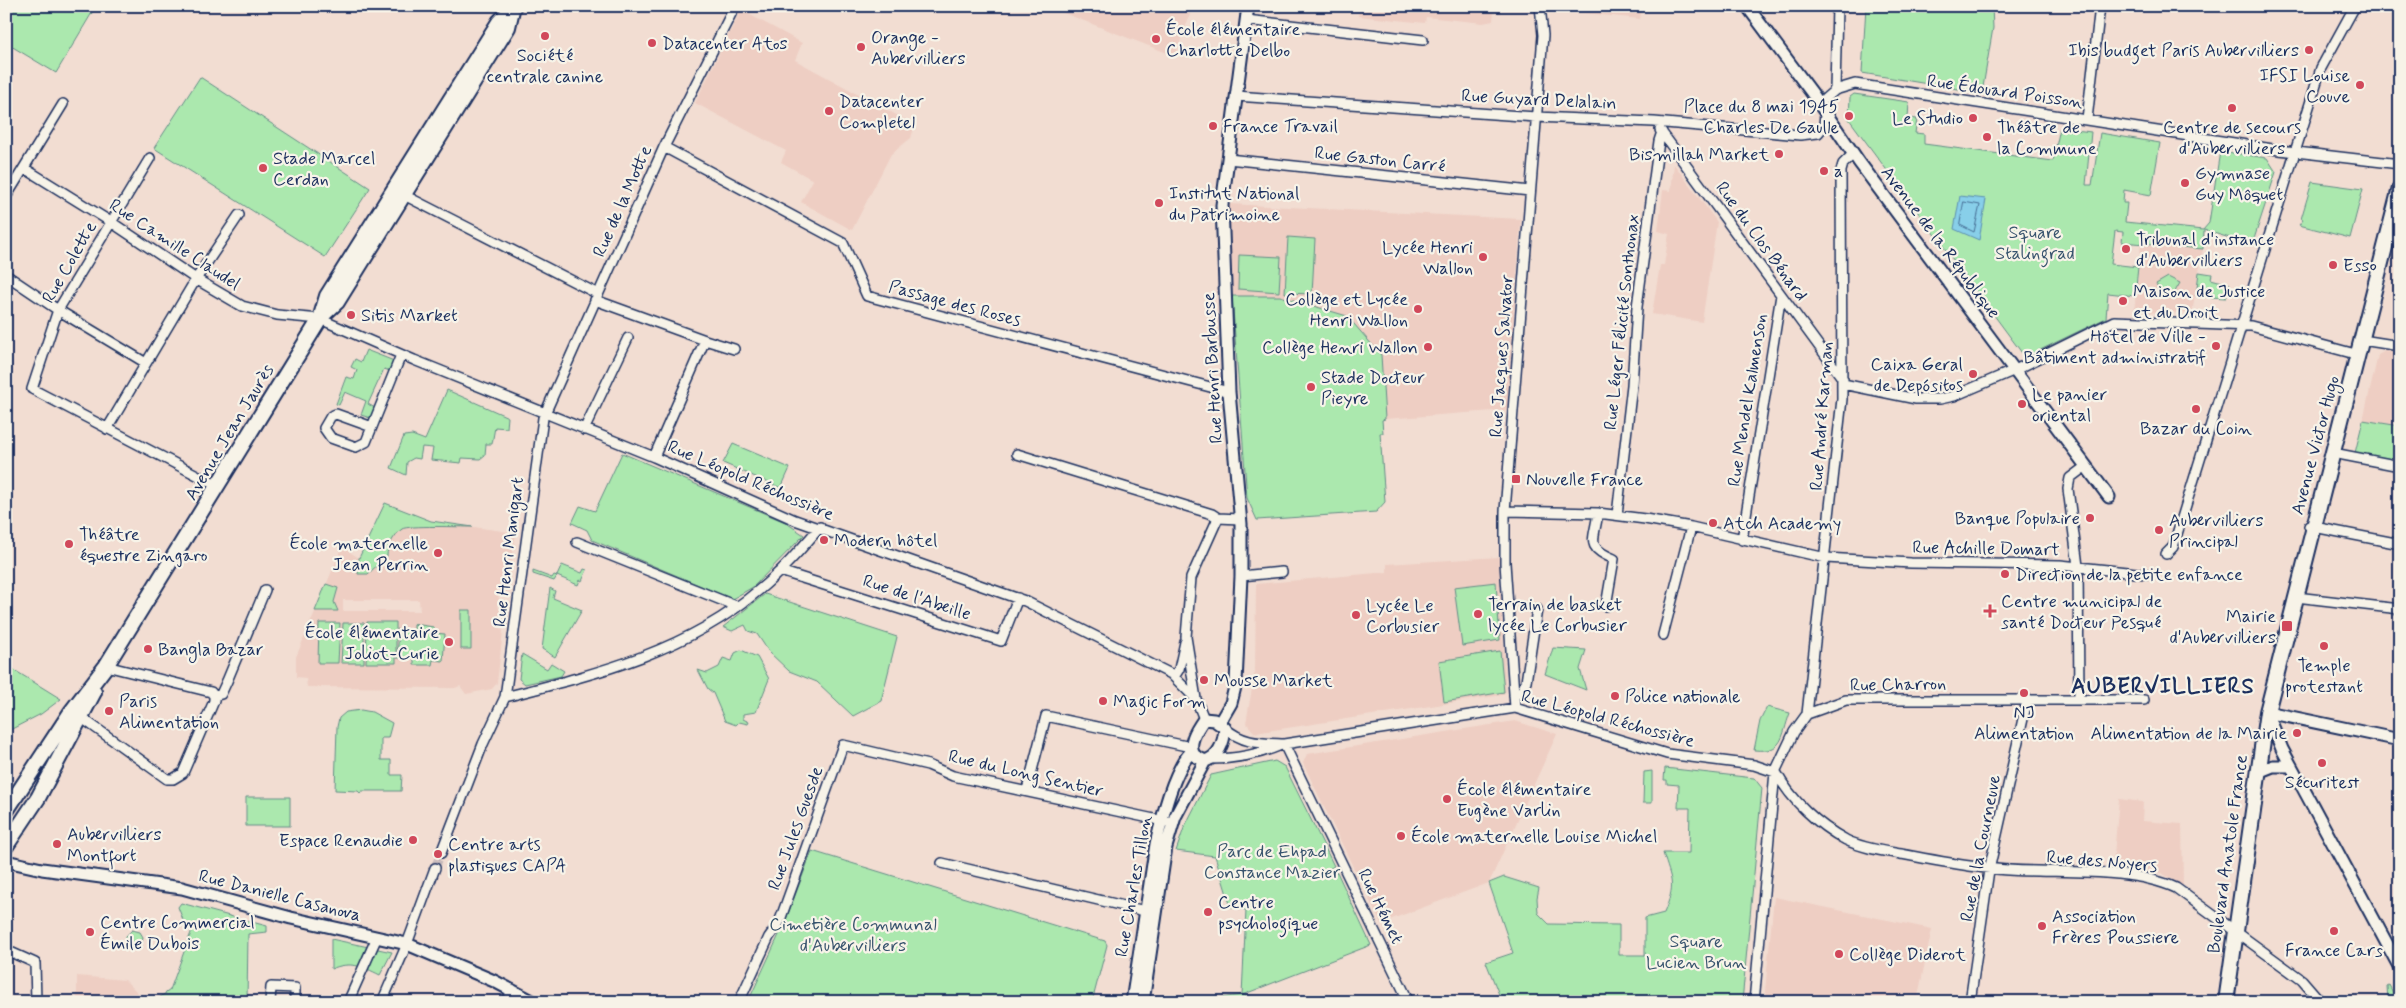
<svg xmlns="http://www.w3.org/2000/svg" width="2406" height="1008" viewBox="0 0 2406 1008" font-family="Mynerve,sans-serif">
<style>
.built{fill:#eecec3;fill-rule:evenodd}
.green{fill:#abe8ae;stroke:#638c86}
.water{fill:#88cfe9;stroke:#5c8fb1}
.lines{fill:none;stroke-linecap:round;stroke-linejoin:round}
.shore{stroke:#476f96;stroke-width:1}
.street-tunnel{stroke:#c7babb;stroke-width:9;stroke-dasharray:9 4.5;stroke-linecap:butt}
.street-casing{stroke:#1b2f5e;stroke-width:12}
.secondary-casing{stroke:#1b2f5e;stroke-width:15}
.primary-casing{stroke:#1b2f5e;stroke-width:18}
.street{stroke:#f7f3e8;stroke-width:9}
.secondary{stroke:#f7f3e8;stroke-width:11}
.primary{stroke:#f7f3e8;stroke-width:14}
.poi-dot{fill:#d1495b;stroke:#f7f3e8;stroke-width:2}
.labels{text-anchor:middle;stroke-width:4.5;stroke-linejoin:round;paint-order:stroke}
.poi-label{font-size:18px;fill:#1b2f5e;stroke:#f7f3e8;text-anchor:start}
.street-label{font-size:18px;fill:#1b2f5e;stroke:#f7f3e8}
.park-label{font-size:18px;fill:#38546e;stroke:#f7f3e8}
.district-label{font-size:22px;font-weight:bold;letter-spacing:1px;fill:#1b2f5e;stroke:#f7f3e8}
</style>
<rect width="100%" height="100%" fill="#f2ddd2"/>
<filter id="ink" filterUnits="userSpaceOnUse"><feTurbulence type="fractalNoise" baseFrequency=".02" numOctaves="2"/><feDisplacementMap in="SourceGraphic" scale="10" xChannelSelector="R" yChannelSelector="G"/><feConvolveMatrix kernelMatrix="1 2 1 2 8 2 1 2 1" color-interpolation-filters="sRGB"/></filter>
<g filter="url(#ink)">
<!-- built -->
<path class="built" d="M1063,6h130l-18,50 -114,-44z
M1360,6h131v4l3,1 -1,10 -10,2 -57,-6 -1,6 -67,-7z
M1547,6h95l-2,13 -93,-10z
M741,10l61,33 -7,17 120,65 -4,13 -20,16 -39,76 -51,-28 12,-22 -32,-18 5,-11 -91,-48z
M1674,164l43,58 -15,100 -50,-8 8,-49h4l5,-31 -11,-3 5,-41 8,1z
M1229,204l292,15 -14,191 -122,9 -4,-64 -34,-39 -67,-20h-48z
M2141,244l62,5 -11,64 -58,-1z
M2385,351l15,2v73l-37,-6 15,-65z
M385,503l47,18 84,12 -9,59h-10l2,7 -2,5 4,9 -4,13 6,5 -6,52 -5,6 -26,5 -6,-8 -5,2 -148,-1 -1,-9 -10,-1v-20l46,-110 17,11zM343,600h76l1,11h-77z
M1499,557l7,134 -3,4 -248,38 -9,-10 9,-52 1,-87 131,-12v-8z
M1515,721l42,13 -68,149 -108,40 -12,-23 4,-9 -6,-15 -13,-7 -51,-106 4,-9z
M2119,799l24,3 -1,19 40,3 1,63 -21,-14 -49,-7z
M1774,897l158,32 -14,67 -13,-2 -1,8h-140z
M77,976l48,4 22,22h-70z"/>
<!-- green -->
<path class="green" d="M6,6h90l-40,67 -50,-30z
M1866,6h126l1,22 -11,65 -120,-20z
M2219,6h41v5z
M200,77l170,111 -45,69 -171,-109z
M1854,94l55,8 -1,16 9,1 -2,14 9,1v10l129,17 7,-33 31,4 -5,53h6l8,-52 60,10 -9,52 -27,-5 -1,13h4l-2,19 78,8 6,-7 11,-72 47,7 9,14 -24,73 -48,-15 -1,19 -81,-7 1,-10 -8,-1 -4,33 27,3 -3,29 -27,-3 -2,25 -76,37 -8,-2 -173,-234 1,-22z
M2312,182l51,7 -13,49 -51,-13 4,-5 -2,-1z
M1288,237l27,2 -3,55 -27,-1z
M1239,255l42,2 -2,35 -41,-3z
M2199,272l13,2 -1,5 19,5 -4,14 -30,-2z
M2168,277l12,6 -7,12h-10l-7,-11z
M1232,296h48l67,20 34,39 4,64 -3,1 1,13h-3l5,69 -9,10 -119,8 -10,-22z
M366,350l28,11 -4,10 -6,-2 -16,35 7,4 -5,10 -9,-3 5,-14 -21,-9 -6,13 -3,-1 10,-27 8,2 3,-9 -6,-3 4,-8 6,3z
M447,390l61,27 -1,11 -12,-1 -3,17h-6l-1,11 -5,4 -18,-1 -1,5 -30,-3 2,-12 -11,-1 -2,12 -6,-1 -7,4 -1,13 -15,-7 13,-32 8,-1 13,5z
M2363,420l37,6v36l-45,-9z
M733,444l57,24 -9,20 -58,-25z
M622,453l163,69 19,13 -51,52 -21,12 -140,-59 -5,-10 -15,-7 8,-17 15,5z
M385,503l46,18 42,6c-12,0 -65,-2 -71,2 -8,6 -15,18 -15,27l-19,18h-10l1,-16z
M562,565l20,8 2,-4 3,1 -5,11 -2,-1 -2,5 -21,-9 -3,5 -21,-7v-3l19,7 2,-3 3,1z
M1496,582l4,58 -38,6 -8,-59z
M326,584l12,4 -4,14 4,9h-23z
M550,588l5,3 -2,7 29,12 -27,47 -13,-8z
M765,594l132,43 -16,64 -28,15 -36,-34 -28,-11 -20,-19 -12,-18 -9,-3 -3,-6 -13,6 -9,-4z
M461,610h10v39h-10z
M367,622h29v41h-30z
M319,623h21l-2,40h-20z
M343,623h21v40h-23z
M414,624l20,3v6l11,1 -2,27 -10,-1 -1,5h-18v-7h-17l2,-28 15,1z
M1553,648l33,2 -6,19 6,21 -41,-16z
M741,650l16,7 12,22 -13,33 -13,2v5l6,3 -1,2 -9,-2 -3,3 -11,-4 -12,-28 -5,-4 -10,-19 9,3 12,-6 4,-9 9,3 3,-8z
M1500,651l4,41 -60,10 -5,-41z
M522,654l25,15 4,-6 13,8 -3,5 -36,8 -6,-5z
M6,665l55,34 -20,15 -35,18z
M1767,707l23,6c-9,24 -6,40 -36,37l6,-29z
M361,710l11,2 20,11 -4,15h-7v22h10v15h11l-1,16h-39l-2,2 -2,-2 -23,-1 2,-63 2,-9 7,-6z
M1275,761l10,6 49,99 -5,3 1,5 7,-2 34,73 -129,50h4v7h-36l1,-3 31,-4 4,-85 -15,-3 -16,-51 -39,-5 8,-23 27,-53z
M1665,768l89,10 8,10 -20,214h-240l-16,-40 27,-9 -24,-70 15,-6 35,11 -2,10 1,15 11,11 70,1v30h26v-37l19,-5c12,-29 8,-31 -1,-60h26l1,-45h-12l1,-23 -12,-1v-4h-3z
M1652,771v32h-9l1,-31z
M246,797h44v29h-44z
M812,851l293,90 2,4 -15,57h-344l36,-78z
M181,903l86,23v6l-19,2 -1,68h-97l3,-3 2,2 15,-11 22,-60 -7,-5 -7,-18z
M132,930l8,2 3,5 -1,6 -5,4h-6l-6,-6 1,-5z
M331,939l61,13 -12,23c-18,-9 -30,-14 -49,-6z
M2389,985l9,17h-10l-1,-16z"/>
<!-- water -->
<path class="water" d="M1960,196l26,3 -7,41 -25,-11z"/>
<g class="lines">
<!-- shore -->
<path class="shore" d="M1964,202l16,3 -6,27 -14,-7z"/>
<!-- street-tunnel -->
<path class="street-tunnel" d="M435,868l6,-15"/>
<!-- street casing -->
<g class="street-casing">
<path id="street" d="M1246,20l177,20
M1835,90l2,-84
M1236,96l300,21 118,5 146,13 18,-2 6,-7 1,-13
M1819,104l16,-14 20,-6 424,66 121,14
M2087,119l13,-113
M1660,130l183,249
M664,147l179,96 24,53 362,96
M150,158l-92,152 -26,79 186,97
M1228,159l302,32
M24,168l87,54 85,57 46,27 35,9 43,4 94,41 240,97 141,63 230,81 146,73 25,25 8,20
M404,195l194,99
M6,197l57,-93
M6,275l52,35 88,53
M595,300l110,40 -51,117
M705,340l29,9
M2362,340l38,6
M1843,384l73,15h24l14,-3 61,-26 99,-49 137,5 108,29
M372,427l-6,15 -10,5 -25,-9 -7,-10 7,-12 5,-2 36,13 29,-72
M107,429l89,-150 43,-64
M584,430l44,-92
M2333,453l67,13
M1017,454l195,60 6,4
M1505,511l93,2 47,6 46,8 135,31 85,5 149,2 86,9
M1598,513c-4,28 -13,34 16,46l-8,47
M1617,515l15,-130 5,-78 22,-166 3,-9
M1218,518l22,1
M2309,526l91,18
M1742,540l39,-245
M577,542l159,64
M2166,554l7,-7 148,-479 34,-62
M780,571l221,70 17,-43
M1241,576l41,-4
M2296,597l104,12
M1663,635l28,-108
M106,666l105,26 3,4
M1174,677l5,-8 6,-27
M1514,695l7,-3 5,-10 11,-73
M214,696l7,-2 6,-13 38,-91
M505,697c90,-23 181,-45 254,-107 22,-18 42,-41 61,-63
M1196,699l-10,-62 5,-59 27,-60
M2079,699l-1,-133 -10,-77 2,-11 16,-12
M1515,708l-10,-145v-52l38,-476 -3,-29
M1807,714l35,-315 -1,-228 2,-7 10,-10
M82,718l85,61h6l10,-6 31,-72v-5
M1225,728c18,16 36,15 59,16l231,-36 152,46 87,11 21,7
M1284,744l125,258
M1211,759c26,0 47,-4 70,-14
M1776,772c15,28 42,53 70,68 16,8 38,11 55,14 47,9 88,17 136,17 43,1 100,-1 139,17l126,92 19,22
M1027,790l19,-74 145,31
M441,853l42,-109 22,-47 38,-279 121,-271 71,-141
M942,863l203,48
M6,950l29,13 1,39
M270,1002l1,-15 24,1v14
M348,1002l29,-65
M382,1002l25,-58 28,-76
M507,1002l5,-13
M739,1002l30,-65 10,-14 64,-178 85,20 25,11 215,46
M1754,1002l21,-230 19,-40 13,-18 39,-14h298
M1970,1002l19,-132 38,-169"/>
</g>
<!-- secondary casing -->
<g class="secondary-casing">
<path id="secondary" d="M1747,6l65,87 47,69 250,335
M2267,712l15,37 118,219
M2267,712l133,28
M1204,719l10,1 11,8c-1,14 -6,29 -20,33l-10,-5c-9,-11 2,-27 9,-37z
M1220,722l11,-19 5,-20 5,-107v-52l-12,-132 -7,-187 26,-199
M2258,772l15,-6h17
M6,861l36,8 140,19 109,30 116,26 87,37 40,21
M1132,1002l24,-158c6,-26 17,-73 35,-92
M1143,1002l23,-155 9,-30 30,-56"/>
</g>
<!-- primary casing -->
<g class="primary-casing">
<path id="primary" d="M321,317l16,-15 171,-275 4,-17
M6,811l65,-99 35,-46 214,-347 7,-23 172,-274 15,-16
M6,846l32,-48 56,-106
M2226,1002l41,-290 133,-524"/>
</g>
<!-- street -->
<use href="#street" class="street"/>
<!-- secondary -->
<use href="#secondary" class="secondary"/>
<!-- primary -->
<use href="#primary" class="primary"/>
</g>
</g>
<!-- markers -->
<g class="poi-dot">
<circle cx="545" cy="36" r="5"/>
<circle cx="1156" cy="39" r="5"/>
<circle cx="652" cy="43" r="5"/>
<circle cx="861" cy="47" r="5"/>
<circle cx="2309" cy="50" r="5"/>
<circle cx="2360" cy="85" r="5"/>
<circle cx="2232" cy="108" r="5"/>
<circle cx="829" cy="111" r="5"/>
<circle cx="1849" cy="116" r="5"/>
<circle cx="1973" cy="118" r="5"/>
<circle cx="1213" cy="126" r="5"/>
<circle cx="1987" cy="137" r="5"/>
<circle cx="1779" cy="154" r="5"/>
<circle cx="263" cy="168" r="5"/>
<circle cx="1824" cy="171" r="5"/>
<circle cx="2185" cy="183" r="5"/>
<circle cx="1159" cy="203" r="5"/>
<circle cx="2126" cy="249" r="5"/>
<circle cx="1483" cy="257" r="5"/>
<circle cx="2333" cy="265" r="5"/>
<circle cx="2123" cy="301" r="5"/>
<circle cx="1418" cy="309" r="5"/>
<circle cx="351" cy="315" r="5"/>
<circle cx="2216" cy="346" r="5"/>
<circle cx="1428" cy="347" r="5"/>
<circle cx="1973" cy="374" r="5"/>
<circle cx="1311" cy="387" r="5"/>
<circle cx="2022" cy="404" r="5"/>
<circle cx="2196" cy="409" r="5"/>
<rect x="1511" y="474" width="10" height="10" rx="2.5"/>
<circle cx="2090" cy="518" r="5"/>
<circle cx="1713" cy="523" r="5"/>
<circle cx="2159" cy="530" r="5"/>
<circle cx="824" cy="540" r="5"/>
<circle cx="69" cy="544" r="5"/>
<circle cx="438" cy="553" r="5"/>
<circle cx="2005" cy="574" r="5"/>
<path d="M1987.5 603.5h5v5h5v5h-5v5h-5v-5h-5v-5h5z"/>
<circle cx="1478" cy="614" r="5"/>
<circle cx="1356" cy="615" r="5"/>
<rect x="2281" y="620" width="12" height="12" rx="2.5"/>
<circle cx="449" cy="642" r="5"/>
<circle cx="2324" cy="646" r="5"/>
<circle cx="148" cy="649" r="5"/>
<circle cx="1204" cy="680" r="5"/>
<circle cx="2024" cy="693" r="5"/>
<circle cx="1615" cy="696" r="5"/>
<circle cx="1103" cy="701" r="5"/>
<circle cx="109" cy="711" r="5"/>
<circle cx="2297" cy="733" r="5"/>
<circle cx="2322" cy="763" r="5"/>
<circle cx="1447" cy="799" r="5"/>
<circle cx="1401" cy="836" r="5"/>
<circle cx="413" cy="840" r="5"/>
<circle cx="57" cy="844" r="5"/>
<circle cx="438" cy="854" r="5"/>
<circle cx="1208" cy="912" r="5"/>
<circle cx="2042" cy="926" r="5"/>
<circle cx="2334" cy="931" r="5"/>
<circle cx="90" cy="932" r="5"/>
<circle cx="1839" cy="954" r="5"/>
</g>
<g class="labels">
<!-- poi labels -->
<g class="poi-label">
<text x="1166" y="35">École élémentaire<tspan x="1166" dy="21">Charlotte Delbo</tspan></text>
<text x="871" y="43">Orange -<tspan x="871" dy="21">Aubervilliers</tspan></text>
<text x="662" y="49">Datacenter Atos</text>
<text x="2299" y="56" text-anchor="end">Ibis budget Paris Aubervilliers</text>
<text x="545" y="61" text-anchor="middle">Société<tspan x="545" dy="21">centrale canine</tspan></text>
<text x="2350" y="81" text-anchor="end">IFSI Louise<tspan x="2350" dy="21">Couve</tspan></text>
<text x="839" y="107">Datacenter<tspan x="839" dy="21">Completel</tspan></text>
<text x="1839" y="112" text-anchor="end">Place du 8 mai 1945<tspan x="1839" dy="21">Charles De Gaulle</tspan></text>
<text x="1963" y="124" text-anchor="end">Le Studio</text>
<text x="1223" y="132">France Travail</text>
<text x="1997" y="133">Théâtre de<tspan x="1997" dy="21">la Commune</tspan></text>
<text x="2232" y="133" text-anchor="middle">Centre de secours<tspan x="2232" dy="21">d'Aubervilliers</tspan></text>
<text x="1769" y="160" text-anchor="end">Bismillah Market</text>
<text x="273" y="164">Stade Marcel<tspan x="273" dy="21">Cerdan</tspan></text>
<text x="1834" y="177">a</text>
<text x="2195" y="179">Gymnase<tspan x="2195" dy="21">Guy Môquet</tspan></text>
<text x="1169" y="199">Institut National<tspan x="1169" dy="21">du Patrimoine</tspan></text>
<text x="2136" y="245">Tribunal d'instance<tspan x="2136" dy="21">d'Aubervilliers</tspan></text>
<text x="1473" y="253" text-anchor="end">Lycée Henri<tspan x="1473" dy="21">Wallon</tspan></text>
<text x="2343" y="271">Esso</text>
<text x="2133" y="297">Maison de Justice<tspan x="2133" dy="21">et du Droit</tspan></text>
<text x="1408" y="305" text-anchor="end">Collège et Lycée<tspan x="1408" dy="21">Henri Wallon</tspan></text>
<text x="361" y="321">Sitis Market</text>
<text x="2206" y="342" text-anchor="end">Hôtel de Ville -<tspan x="2206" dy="21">Bâtiment administratif</tspan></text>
<text x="1418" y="353" text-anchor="end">Collège Henri Wallon</text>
<text x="1963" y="370" text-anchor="end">Caixa Geral<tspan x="1963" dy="21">de Depósitos</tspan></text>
<text x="1321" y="383">Stade Docteur<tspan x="1321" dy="21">Pieyre</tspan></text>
<text x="2032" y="400">Le panier<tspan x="2032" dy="21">oriental</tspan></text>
<text x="2196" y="434" text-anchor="middle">Bazar du Coin</text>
<text x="1526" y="485">Nouvelle France</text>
<text x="2080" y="524" text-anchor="end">Banque Populaire</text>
<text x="2169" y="526">Aubervilliers<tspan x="2169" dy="21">Principal</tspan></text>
<text x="1723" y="529">Atch Academy</text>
<text x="79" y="540">Théâtre<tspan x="79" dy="21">équestre Zingaro</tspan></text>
<text x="834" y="546">Modern hôtel</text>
<text x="428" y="549" text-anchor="end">École maternelle<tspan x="428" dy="21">Jean Perrin</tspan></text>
<text x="2015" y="580">Direction de la petite enfance</text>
<text x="2001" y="607">Centre municipal de<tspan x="2001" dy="21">santé Docteur Pesqué</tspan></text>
<text x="1488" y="610">Terrain de basket<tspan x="1488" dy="21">lycée Le Corbusier</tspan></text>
<text x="1366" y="611">Lycée Le<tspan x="1366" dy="21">Corbusier</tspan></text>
<text x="2276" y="622" text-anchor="end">Mairie<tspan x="2276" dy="21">d'Aubervilliers</tspan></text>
<text x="439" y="638" text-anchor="end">École élémentaire<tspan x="439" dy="21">Joliot-Curie</tspan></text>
<text x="158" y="655">Bangla Bazar</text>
<text x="2324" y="671" text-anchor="middle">Temple<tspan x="2324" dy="21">protestant</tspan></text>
<text x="1214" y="686">Mousse Market</text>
<text x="1625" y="702">Police nationale</text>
<text x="119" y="707">Paris<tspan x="119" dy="21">Alimentation</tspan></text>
<text x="1113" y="707">Magic Form</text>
<text x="2024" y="718" text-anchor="middle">NJ<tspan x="2024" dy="21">Alimentation</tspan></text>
<text x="2287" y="739" text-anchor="end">Alimentation de la Mairie</text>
<text x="2322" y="788" text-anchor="middle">Sécuritest</text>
<text x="1457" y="795">École élémentaire<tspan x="1457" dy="21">Eugène Varlin</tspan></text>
<text x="67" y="840">Aubervilliers<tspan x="67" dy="21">Montfort</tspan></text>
<text x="1411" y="842">École maternelle Louise Michel</text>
<text x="403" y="846" text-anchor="end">Espace Renaudie</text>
<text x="448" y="850">Centre arts<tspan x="448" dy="21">plastiques CAPA</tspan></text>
<text x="1218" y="908">Centre<tspan x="1218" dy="21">psychologique</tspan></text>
<text x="2052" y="922">Association<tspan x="2052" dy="21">Frères Poussiere</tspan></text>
<text x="100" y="928">Centre Commercial<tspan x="100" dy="21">Émile Dubois</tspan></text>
<text x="2334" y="956" text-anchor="middle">France Cars</text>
<text x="1849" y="960">Collège Diderot</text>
</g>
<!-- street labels -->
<g class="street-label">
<text transform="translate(2005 91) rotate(8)" y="6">Rue Édouard Poisson</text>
<text transform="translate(1539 99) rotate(3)" y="6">Rue Guyard Delalain</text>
<text transform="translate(1380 159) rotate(6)" y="6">Rue Gaston Carré</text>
<text transform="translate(622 201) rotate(-66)" y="6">Rue de la Motte</text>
<text transform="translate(1762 241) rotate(54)" y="6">Rue du Clos Bénard</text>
<text transform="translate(1941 242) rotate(53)" y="6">Avenue de la République</text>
<text transform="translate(175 244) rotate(33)" y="6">Rue Camille Claudel</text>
<text transform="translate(69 262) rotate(-60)" y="6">Rue Colette</text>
<text transform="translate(955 303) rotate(15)" y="6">Passage des Roses</text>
<text transform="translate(1621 322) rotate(-84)" y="6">Rue Léger Félicité Sonthonax</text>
<text transform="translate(1501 356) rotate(-86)" y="6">Rue Jacques Salvator</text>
<text transform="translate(1212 368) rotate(-93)" y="6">Rue Henri Barbusse</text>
<text transform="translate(1747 400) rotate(-81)" y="6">Rue Mendel Kalmenson</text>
<text transform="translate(1821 416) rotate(-86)" y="6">Rue André Karman</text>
<text transform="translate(229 432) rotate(-59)" y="6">Avenue Jean Jaurès</text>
<text transform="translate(2315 445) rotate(-75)" y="6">Avenue Victor Hugo</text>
<text transform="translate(751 480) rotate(23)" y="6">Rue Léopold Réchossière</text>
<text transform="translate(1986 548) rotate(1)" y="6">Rue Achille Domart</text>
<text transform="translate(508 552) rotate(-83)" y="6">Rue Henri Manigart</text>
<text transform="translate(917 597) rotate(18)" y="6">Rue de l'Abeille</text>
<text transform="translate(1898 684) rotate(-1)" y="6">Rue Charron</text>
<text transform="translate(1608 718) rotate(15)" y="6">Rue Léopold Réchossière</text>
<text transform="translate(1026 773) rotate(13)" y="6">Rue du Long Sentier</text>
<text transform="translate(795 828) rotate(-70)" y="6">Rue Jules Guesde</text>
<text transform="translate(1980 848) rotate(-79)" y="6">Rue de la Courneuve</text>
<text transform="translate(2227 854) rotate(-82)" y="6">Boulevard Anatole France</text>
<text transform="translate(2102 861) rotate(5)" y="6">Rue des Noyers</text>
<text transform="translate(1133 886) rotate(-80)" y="6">Rue Charles Tillon</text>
<text transform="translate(280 895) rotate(14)" y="6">Rue Danielle Casanova</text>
<text transform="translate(1381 906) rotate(64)" y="6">Rue Hémet</text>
</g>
<!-- park labels -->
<g class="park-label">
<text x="2035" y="238">Square<tspan x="2035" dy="21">Stalingrad</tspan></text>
<text x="1272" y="857">Parc de Ehpad<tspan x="1272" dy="21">Constance Mazier</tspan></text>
<text x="853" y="930">Cimetière Communal<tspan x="853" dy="21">d'Aubervilliers</tspan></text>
<text x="1696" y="947">Square<tspan x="1696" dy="21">Lucien Brun</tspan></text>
</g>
<!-- district labels -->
<g class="district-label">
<text x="2163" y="693">AUBERVILLIERS</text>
</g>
</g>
<!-- margin -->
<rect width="2406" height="1008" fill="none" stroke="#f7f3e8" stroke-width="25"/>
<rect x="12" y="12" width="2381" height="983" fill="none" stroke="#1b2f5e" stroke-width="2" filter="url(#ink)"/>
</svg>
